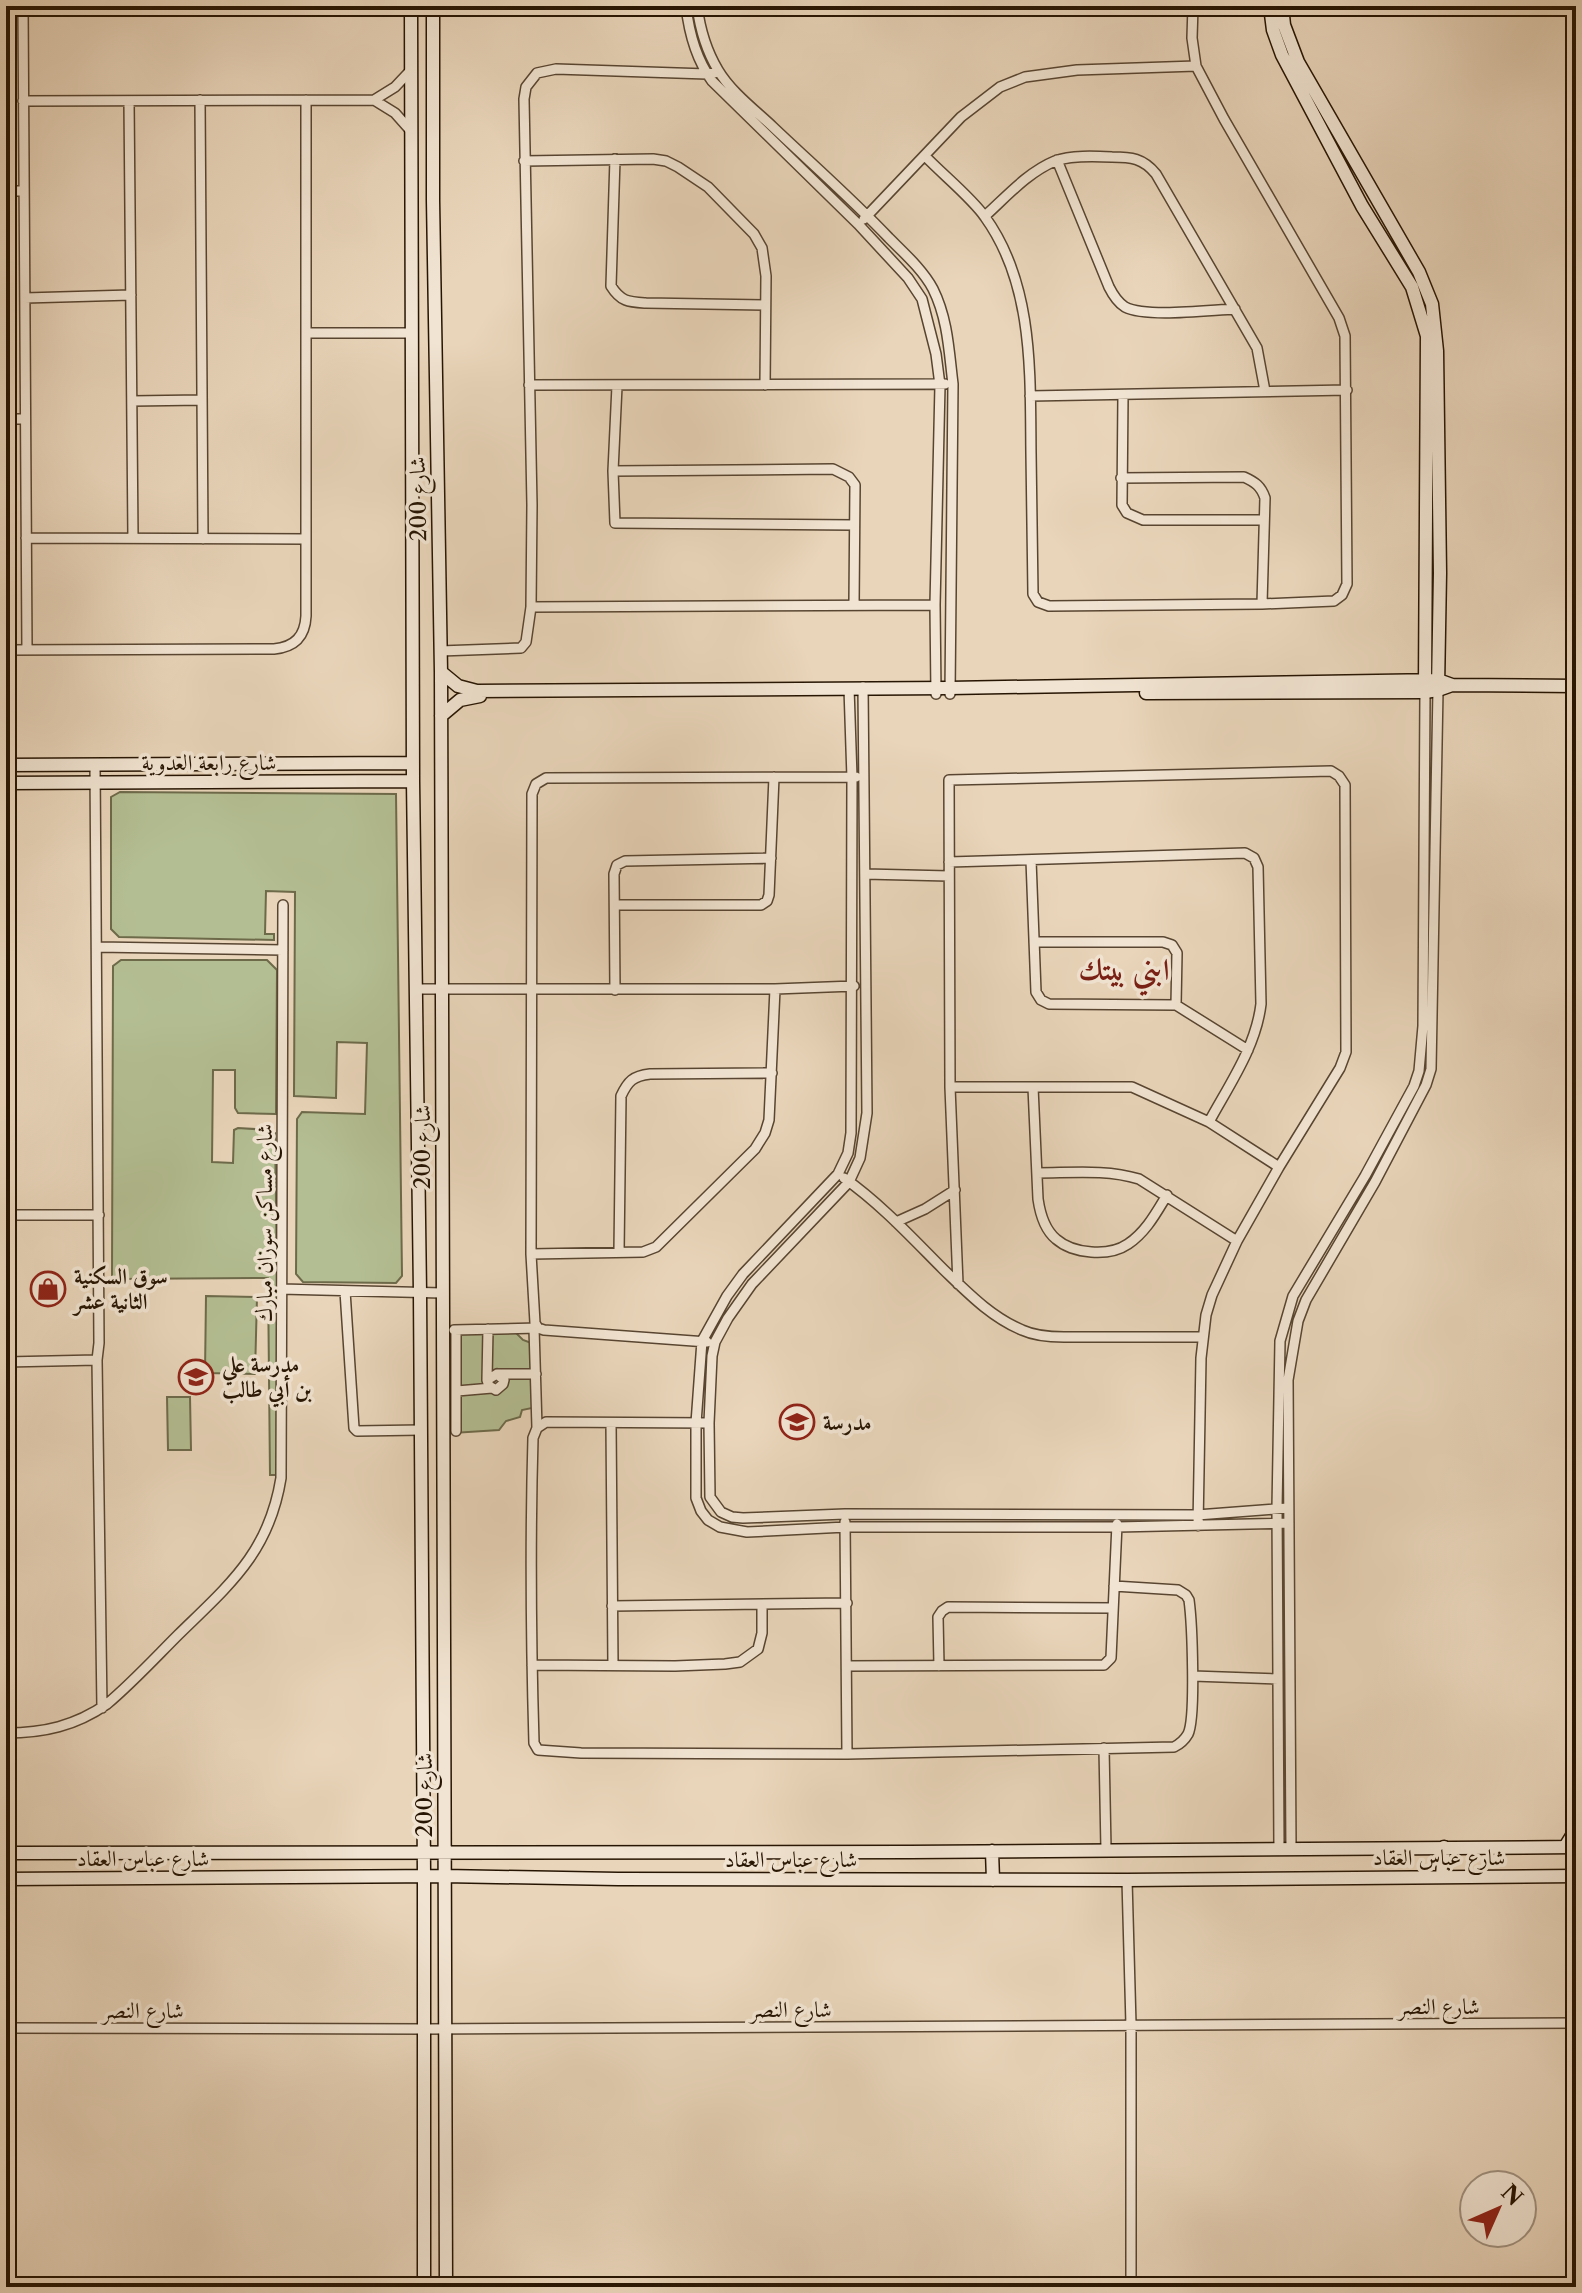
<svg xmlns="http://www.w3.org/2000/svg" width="1582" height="2293" font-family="'Libre Caslon Text',Amiri,serif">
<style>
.green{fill:#b3be92;stroke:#6d6a4a;stroke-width:2}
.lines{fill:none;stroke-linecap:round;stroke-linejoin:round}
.street-casing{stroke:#584531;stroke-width:12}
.secondary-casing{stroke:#271503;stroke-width:15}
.street{stroke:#f1e4d2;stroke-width:9}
.secondary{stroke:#f1e4d2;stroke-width:12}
.labels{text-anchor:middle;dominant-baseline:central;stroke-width:7;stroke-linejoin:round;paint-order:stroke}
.street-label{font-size:22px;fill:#271503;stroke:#f1e4d2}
.poi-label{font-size:22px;font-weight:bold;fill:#271503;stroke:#f1e4d2;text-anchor:start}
.district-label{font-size:30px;font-weight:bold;fill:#7a1f14;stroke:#f1e4d2}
</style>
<rect width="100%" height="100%" fill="#e9d5ba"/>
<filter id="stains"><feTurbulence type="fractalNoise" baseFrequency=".0025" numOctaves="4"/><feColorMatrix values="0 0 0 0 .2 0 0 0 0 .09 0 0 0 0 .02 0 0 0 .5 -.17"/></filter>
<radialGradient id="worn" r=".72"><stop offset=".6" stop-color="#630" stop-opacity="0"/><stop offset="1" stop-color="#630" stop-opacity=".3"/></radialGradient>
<path class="green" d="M 120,792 L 396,794 L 402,1276 L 396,1283 L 303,1282 L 296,1274 L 297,1119 L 302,1112 L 365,1114 L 367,1043 L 337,1042 L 336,1098 L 294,1096 L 295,892 L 266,891 L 265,934 L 274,934 L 274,940 L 119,937 L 111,929 L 111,797 Z
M 121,960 L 267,960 L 277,970 L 276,1114 L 238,1113 L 235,1108 L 235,1070 L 213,1070 L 212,1162 L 233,1163 L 234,1130 L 238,1128 L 270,1130 L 275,1133 L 280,1475 L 270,1475 L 268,1278 L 112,1279 L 113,966 Z
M 206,1296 L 257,1297 L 255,1374 L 205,1373 Z
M 451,1331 L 514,1331 L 523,1340 L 534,1344 L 532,1408 L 522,1410 L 520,1417 L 506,1421 L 499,1430 L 453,1433 Z
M 167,1397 L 190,1397 L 191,1450 L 168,1450 Z"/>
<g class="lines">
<g class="street-casing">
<path id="street" d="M 23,6 L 27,650
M 686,6 C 689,33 696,59 712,81 L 858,224 L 908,278 L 922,299 L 936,354 L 940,385 L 935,605 L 936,694
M 697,6 C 700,29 706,50 718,70 C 731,92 755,110 773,127 C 812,164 852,199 889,238 C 904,253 923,270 933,289 C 948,319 949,352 953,384 L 950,694
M 719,72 L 707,74 L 556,69 L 537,73 L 526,87 L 524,99 L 532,505 L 531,607 L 935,605
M 200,100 L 203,539
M 374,100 L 395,113 L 411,131
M 23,101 L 374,100 L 395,87 L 411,70
M 129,101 L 133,538
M 925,156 C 942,174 972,198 985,217 C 1034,285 1030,373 1031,453 C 1032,500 1032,547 1033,594 L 1038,602 L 1049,606 L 1262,604 L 1334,601 L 1342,595 L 1347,584 L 1345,336 L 1339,318 L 1224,119 L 1196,66 L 1192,38 L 1193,6
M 615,159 L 611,286 C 621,302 629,302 646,303 L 765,305
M 1057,160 L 1109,287 C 1113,295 1117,302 1125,307 C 1146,318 1210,310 1235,309
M 524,161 L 653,159 L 666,161 L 678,167 L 708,187 L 754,234 L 762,248 L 766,276 L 765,385
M 6,191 L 24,191
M 985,216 C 1006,197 1028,172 1055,161 C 1071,155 1094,156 1112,157 C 1131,157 1143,158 1156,174 L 1257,348 L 1265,391
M 864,219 L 961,117 L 1000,87 L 1025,77 L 1077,70 L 1196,66
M 25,298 L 131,295
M 306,333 L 412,333
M 529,385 L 945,384
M 617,386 L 613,471 L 615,523 L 854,525
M 1123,395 L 1122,505 L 1127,513 L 1143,520 L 1263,520
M 1030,396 L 1347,390
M 132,401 L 202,400
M 6,419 L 25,419
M 613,471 L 833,469 L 849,477 L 855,485 L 854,605
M 1121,478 L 1244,477 C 1255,482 1261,486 1265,498 L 1262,604
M 26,538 L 306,539
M 6,650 L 274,649 C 295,647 305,636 306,616 L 306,100
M 440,651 L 521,648 L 526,642 L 531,607
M 863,687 L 867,1113 L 860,1158 L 849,1182 L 752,1284 L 728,1318 L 715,1342 L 712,1356 L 709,1423 L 710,1497 L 721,1512 L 732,1517 L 743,1518 L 845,1514 L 1197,1515 L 1288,1508
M 849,688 L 852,778 L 851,1133 L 848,1153 L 838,1174 L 743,1274 L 727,1296 L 702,1341 L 696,1423 L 696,1498 L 701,1511 L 708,1520 L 720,1527 L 747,1532 L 846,1527 L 1117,1527 L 1289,1523
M 1031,860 L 1036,992 L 1041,1000 L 1049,1004 L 1176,1005 L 1248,1050
M 949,862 L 1245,853 L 1254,858 L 1258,867 L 1261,1004 C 1256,1047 1229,1085 1209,1122
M 865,874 L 949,876
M 615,905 L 761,905 L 767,901 L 769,895 L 774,777
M 1034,942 L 1163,942 L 1172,945 L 1177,953 L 1176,1005
M 97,947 L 283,950
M 416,989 L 775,989 L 854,986
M 615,990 L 614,874 L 617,865 L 625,861 L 771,858
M 950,1087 L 1132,1087 L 1209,1122 L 1279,1167
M 1033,1087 L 1038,1199 C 1040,1213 1044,1229 1056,1239 C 1073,1254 1109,1257 1128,1244 C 1146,1232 1156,1213 1167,1195
M 1037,1173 C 1071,1173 1106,1169 1139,1179 L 1237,1241
M 844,1178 C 881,1204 913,1239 944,1270 C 968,1293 991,1317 1022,1330 C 1035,1336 1050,1337 1064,1337 L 1203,1337
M 6,1215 L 99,1215
M 896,1222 L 925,1209 L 955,1190
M 619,1251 L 621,1096 C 628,1081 633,1076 650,1074 L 772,1073
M 531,1254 L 643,1252 L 656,1247 L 755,1149 L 765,1133 L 769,1120 L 775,989
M 958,1284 L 950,1087 L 949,780 L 1331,771 L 1339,776 L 1345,785 L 1346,1052 L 1340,1068 L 1279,1167 L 1237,1241 L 1212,1295 L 1206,1315 L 1201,1358 L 1198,1526
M 281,1289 L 442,1293
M 345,1291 L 354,1428 L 357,1431 L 421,1430
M 534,1328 L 537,1428 L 533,1438 C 530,1540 531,1642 534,1743 L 538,1750 L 581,1753 L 847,1754 L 1174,1747 C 1180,1744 1184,1741 1188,1734 C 1196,1718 1192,1622 1189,1600 L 1186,1595 L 1178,1590 L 1114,1586
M 454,1330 L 538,1328
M 707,1342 L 544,1330 L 538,1328 L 535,1323 L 531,1254 L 532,794 L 536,784 L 546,778 L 856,777
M 97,1360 L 102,1708
M 6,1362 L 97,1360 L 99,1343 L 95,765
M 497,1374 L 536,1374
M 487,1380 L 497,1374 L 504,1380 L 503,1384 L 496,1390 L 489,1386 L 487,1380 L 488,1329
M 457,1391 L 492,1388
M 611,1423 L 613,1665
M 537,1428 L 546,1422 L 709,1423
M 456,1431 L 456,1330
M 845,1522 L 847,1754
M 612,1606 L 847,1603
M 532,1665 L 675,1666 L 725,1664 L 740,1662 L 758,1649 L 762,1633 L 762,1605
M 847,1666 L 1104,1665 L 1111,1658 L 1117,1524
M 939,1666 L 938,1617 L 942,1611 L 948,1607 L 1113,1608
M 1193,1676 L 1278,1679
M 6,1733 C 44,1733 75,1726 107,1704 C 132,1683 155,1658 178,1635 C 229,1585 269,1553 281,1478 L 283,905
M 1104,1748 L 1106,1849
M 1279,1848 L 1277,1508 L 1280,1341 L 1293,1296 L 1365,1176 L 1414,1086 L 1419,1071 L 1423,1026 L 1425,692
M 1291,1848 L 1288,1380 L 1298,1321 L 1306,1300 L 1375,1182 L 1426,1085 L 1431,1069 L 1438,690
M 1127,1880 L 1131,2025 L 1131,2287
M 6,2028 L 425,2029 L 1576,2023"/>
</g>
<g class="secondary-casing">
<path id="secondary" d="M 411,6 L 413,781 L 420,1293 L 424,1876 L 424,2287
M 433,6 L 433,200 L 441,672 L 446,2287
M 1270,6 L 1273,30 L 1282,55 L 1362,206 L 1412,287 L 1427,336 L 1425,689
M 1282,6 L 1284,25 L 1298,62 L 1419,272 L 1432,304 L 1437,351 L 1440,573 L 1438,687
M 441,672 L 458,686 L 477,691 L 949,688 L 1438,680 L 1452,685 L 1576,686
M 1146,693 L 1425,692 L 1438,690 L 1452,685
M 441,716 L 460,700 L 480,696
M 6,765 L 413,763
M 6,783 L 413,781
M 1576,1470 L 1574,1520 L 1576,1607
M 1565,1847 L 1573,1834 L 1576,1822
M 992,1851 L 993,1880
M 6,1853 L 910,1852 L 1576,1847
M 1442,1877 L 1444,1847
M 6,1879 L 444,1876 L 618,1879 L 1127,1880 L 1576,1876"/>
</g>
<use href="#street" class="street"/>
<use href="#secondary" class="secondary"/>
</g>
<defs>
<g id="shop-ring" transform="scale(1.8)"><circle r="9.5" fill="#f1e4d2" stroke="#8f2418" stroke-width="1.5"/><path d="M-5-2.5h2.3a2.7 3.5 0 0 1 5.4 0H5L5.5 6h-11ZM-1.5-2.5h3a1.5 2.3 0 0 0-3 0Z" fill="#8f2418"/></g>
<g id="school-ring" transform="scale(1.8)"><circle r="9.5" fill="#f1e4d2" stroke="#8f2418" stroke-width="1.5"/><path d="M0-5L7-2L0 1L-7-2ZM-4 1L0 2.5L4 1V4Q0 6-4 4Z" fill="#8f2418"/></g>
</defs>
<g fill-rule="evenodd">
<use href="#shop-ring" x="48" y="1289"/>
<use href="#school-ring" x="196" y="1377"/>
<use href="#school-ring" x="797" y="1422"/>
</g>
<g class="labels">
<g class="street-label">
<text transform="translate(418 499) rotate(-91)">شارع 200</text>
<text x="209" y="762">شارع رابعة العدوية</text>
<text transform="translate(422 1147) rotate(-90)">شارع 200</text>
<text transform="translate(264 1223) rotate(-90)">شارع مساكن سوزان مبارك</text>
<text transform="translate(424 1795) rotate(-90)">شارع 200</text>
<text x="1439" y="1857">شارع عباس العقاد</text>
<text x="143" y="1858">شارع عباس العقاد</text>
<text x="791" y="1859">شارع عباس العقاد</text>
<text x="1439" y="2006">شارع النصر</text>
<text x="791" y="2009">شارع النصر</text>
<text x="143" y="2010">شارع النصر</text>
</g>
<g class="poi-label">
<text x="74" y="1276">سوق السكنية<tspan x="74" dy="25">الثانية عشر</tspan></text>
<text x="222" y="1364">مدرسة علي<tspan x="222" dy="25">بن أبي طالب</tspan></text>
<text x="823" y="1422">مدرسة</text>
</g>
<g class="district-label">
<text x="1124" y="969">ابني بيتك</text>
</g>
</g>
<rect width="1582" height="2293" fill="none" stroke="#e9d5ba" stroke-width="32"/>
<rect x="8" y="8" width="1566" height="2277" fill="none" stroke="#271503" stroke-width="4"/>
<rect x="16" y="16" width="1550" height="2261" fill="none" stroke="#271503" stroke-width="2"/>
<g transform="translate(1498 2209) rotate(45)"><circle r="38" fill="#f1e4d2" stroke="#a0917f" stroke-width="2"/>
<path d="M0-6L14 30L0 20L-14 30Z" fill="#8f2418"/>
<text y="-12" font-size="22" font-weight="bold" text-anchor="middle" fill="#271503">N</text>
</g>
<rect width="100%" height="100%" filter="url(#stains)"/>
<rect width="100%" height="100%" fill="url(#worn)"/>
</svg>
